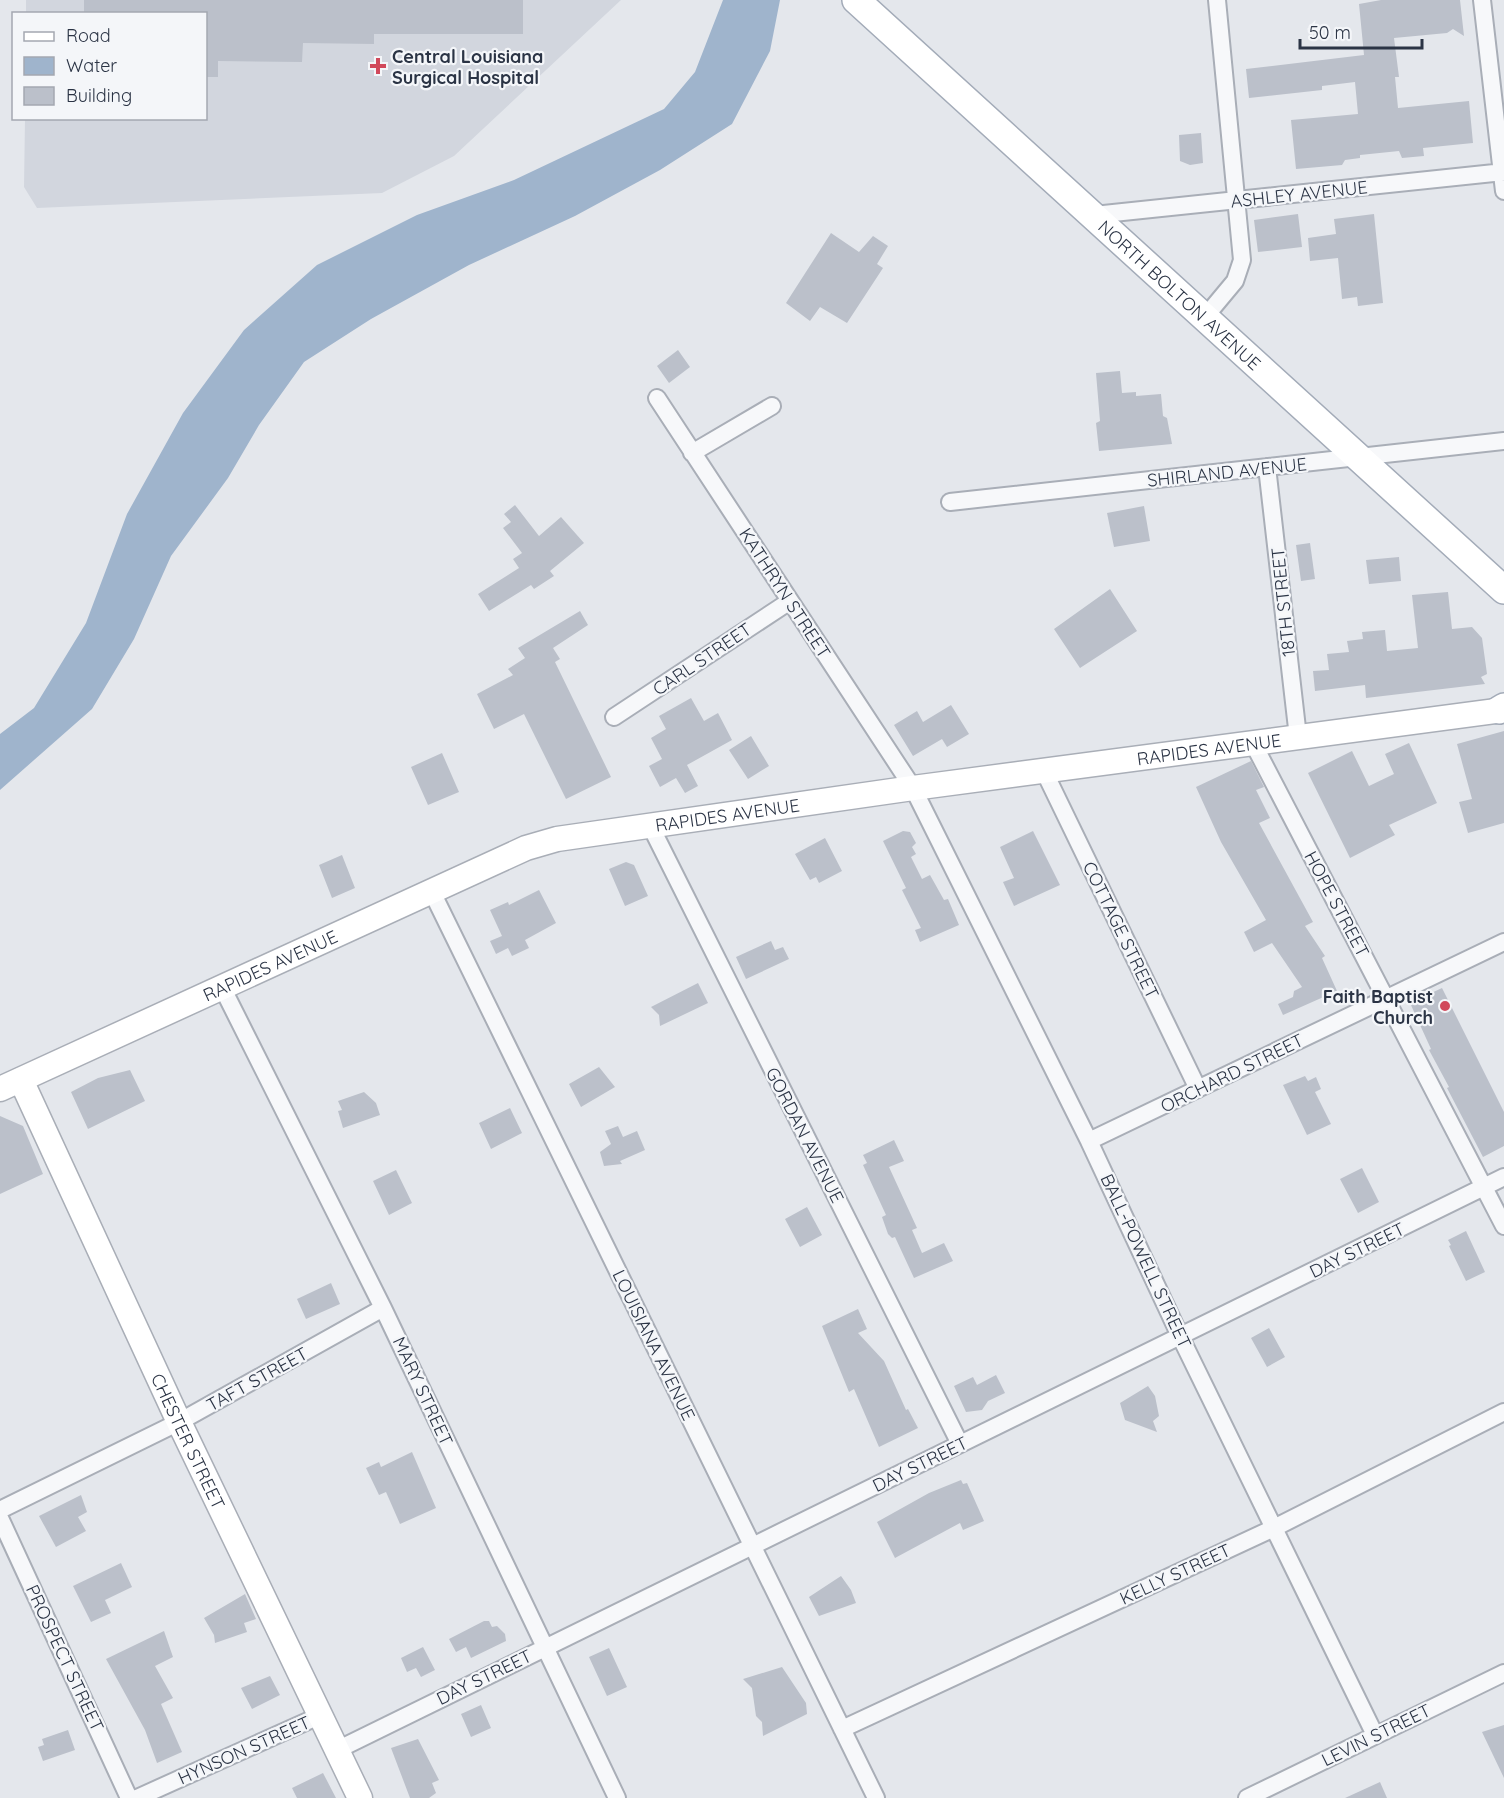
<svg xmlns="http://www.w3.org/2000/svg" width="1504" height="1798" font-family="Quicksand,sans-serif">
<style>
.built{fill:#d2d6de}
.water{fill:#9fb4cc}
.building{fill:#bbc0ca}
.lines{fill:none;stroke-linecap:round;stroke-linejoin:round}
.street-casing{stroke:#a9aeb7;stroke-width:20}
.secondary-casing{stroke:#a9aeb7;stroke-width:27}
.primary-casing{stroke:#a3abb8;stroke-width:30}
.street{stroke:#f7f8fa;stroke-width:16}
.secondary{stroke:#fff;stroke-width:24}
.primary{stroke:#fff;stroke-width:27}
.poi-dot{fill:#d1495b;stroke:#f4f6f9;stroke-width:2}
.labels{text-anchor:middle;dominant-baseline:central;stroke-width:4.5;stroke-linejoin:round;paint-order:stroke}
.poi-label{font-size:18px;font-weight:bold;fill:#2b3445;stroke:#f4f6f9;text-anchor:start}
.street-label{font-size:18px;fill:#2b3445;stroke:#f4f6f9}
</style>
<rect width="100%" height="100%" fill="#e4e7ec"/>
<path class="built" d="M 26,0 L 621,0 L 454,156 L 382,193 L 37,208 L 24,187 L 25,119 L 206,118 L 206,14 L 26,13 Z"/>
<path class="water" d="M 723,0 L 780,0 L 770,51 L 732,124 L 660,170 L 575,216 L 469,265 L 371,319 L 304,362 L 259,425 L 228,478 L 171,556 L 134,639 L 92,709 L 0,790 L 0,734 L 34,708 L 86,623 L 127,514 L 183,413 L 244,330 L 317,265 L 417,215 L 514,180 L 664,109 L 695,72 Z"/>
<path class="building" d="M 84,0 L 523,0 L 523,34 L 374,34 L 374,44 L 303,43 L 302,62 L 218,61 L 218,77 L 206,77 L 206,14 L 84,14 Z
M 1381,0 L 1460,0 L 1464,36 L 1453,29 L 1447,33 L 1394,38 L 1399,77 L 1395,77 L 1398,108 L 1469,101 L 1473,143 L 1423,148 L 1424,156 L 1402,158 L 1399,151 L 1360,155 L 1360,158 L 1345,160 L 1342,165 L 1296,169 L 1291,120 L 1358,114 L 1355,82 L 1322,86 L 1322,90 L 1249,98 L 1246,69 L 1364,55 L 1359,4 Z
M 1201,133 L 1203,163 L 1190,165 L 1180,161 L 1179,135 Z
M 1298,214 L 1302,247 L 1258,252 L 1254,220 Z
M 1374,214 L 1383,303 L 1358,306 L 1357,297 L 1342,299 L 1338,258 L 1310,261 L 1308,238 L 1336,234 L 1334,219 Z
M 831,233 L 859,252 L 873,236 L 888,246 L 877,264 L 883,268 L 847,323 L 820,307 L 810,321 L 786,303 Z
M 678,350 L 690,367 L 669,383 L 657,366 Z
M 1120,371 L 1122,393 L 1136,392 L 1136,396 L 1161,394 L 1163,416 L 1167,418 L 1172,444 L 1099,451 L 1096,423 L 1100,421 L 1096,373 Z
M 515,505 L 539,536 L 561,517 L 584,543 L 550,571 L 554,576 L 534,589 L 531,585 L 489,611 L 478,594 L 519,568 L 513,559 L 522,553 L 503,528 L 511,522 L 504,514 Z
M 1144,506 L 1150,541 L 1114,547 L 1107,513 Z
M 1310,543 L 1315,579 L 1301,581 L 1296,545 Z
M 1399,557 L 1401,581 L 1369,584 L 1366,560 Z
M 1110,589 L 1137,631 L 1080,668 L 1054,629 Z
M 1448,592 L 1452,629 L 1472,627 L 1482,638 L 1487,674 L 1481,677 L 1485,684 L 1366,698 L 1365,685 L 1315,691 L 1313,671 L 1329,670 L 1327,654 L 1349,652 L 1347,641 L 1363,639 L 1362,632 L 1385,630 L 1387,651 L 1418,648 L 1412,595 Z
M 580,611 L 588,625 L 553,648 L 560,659 L 555,662 L 611,777 L 566,799 L 524,714 L 494,729 L 477,694 L 513,675 L 508,669 L 525,658 L 518,648 Z
M 691,698 L 704,721 L 718,713 L 732,740 L 687,765 L 698,786 L 685,793 L 676,778 L 660,787 L 649,766 L 662,759 L 651,738 L 666,729 L 659,716 Z
M 951,705 L 969,734 L 947,747 L 942,739 L 913,756 L 894,725 L 917,711 L 923,722 Z
M 1504,731 L 1504,823 L 1468,833 L 1459,802 L 1472,799 L 1457,744 Z
M 751,736 L 769,766 L 748,779 L 729,750 Z
M 1409,743 L 1437,803 L 1389,825 L 1395,835 L 1350,858 L 1308,773 L 1352,751 L 1369,786 L 1394,774 L 1385,754 Z
M 442,753 L 459,792 L 428,805 L 411,767 Z
M 1251,761 L 1264,787 L 1256,790 L 1270,818 L 1259,823 L 1313,922 L 1305,926 L 1325,956 L 1322,958 L 1337,991 L 1283,1015 L 1278,1004 L 1293,997 L 1294,991 L 1302,987 L 1272,943 L 1254,952 L 1244,932 L 1266,920 L 1221,842 L 1196,787 Z
M 903,831 L 910,832 L 916,843 L 912,847 L 916,854 L 911,857 L 922,879 L 930,875 L 944,900 L 948,899 L 959,925 L 920,942 L 915,930 L 921,928 L 902,890 L 906,888 L 883,841 Z
M 1033,831 L 1060,885 L 1014,906 L 1003,882 L 1014,878 L 1000,847 Z
M 825,838 L 842,871 L 819,883 L 816,877 L 810,880 L 795,854 Z
M 342,855 L 355,888 L 332,898 L 319,865 Z
M 626,862 L 634,865 L 648,896 L 625,906 L 609,869 Z
M 539,890 L 556,923 L 525,940 L 529,948 L 512,956 L 508,948 L 496,954 L 490,941 L 502,936 L 490,910 L 508,902 L 509,905 Z
M 771,941 L 775,950 L 783,947 L 789,959 L 746,979 L 736,957 Z
M 698,983 L 708,1003 L 660,1026 L 659,1015 L 651,1007 Z
M 1442,988 L 1504,1112 L 1504,1146 L 1483,1157 L 1447,1088 L 1449,1087 L 1429,1050 L 1431,1049 L 1410,1003 Z
M 599,1067 L 615,1087 L 581,1107 L 569,1084 Z
M 130,1070 L 145,1101 L 88,1129 L 71,1092 L 98,1078 Z
M 1305,1076 L 1308,1081 L 1316,1077 L 1321,1089 L 1315,1092 L 1331,1124 L 1307,1135 L 1283,1085 Z
M 364,1092 L 376,1103 L 380,1115 L 343,1128 L 338,1111 L 342,1110 L 338,1101 Z
M 510,1108 L 522,1133 L 491,1149 L 479,1123 Z
M 0,1116 L 23,1126 L 43,1174 L 0,1194 Z
M 618,1126 L 623,1137 L 637,1131 L 645,1150 L 620,1161 L 622,1164 L 604,1166 L 600,1152 L 611,1144 L 605,1131 Z
M 894,1140 L 904,1161 L 889,1167 L 917,1228 L 912,1230 L 922,1253 L 944,1243 L 953,1261 L 914,1278 L 895,1237 L 892,1238 L 888,1234 L 882,1217 L 886,1215 L 863,1165 L 867,1163 L 863,1155 Z
M 1362,1168 L 1379,1202 L 1358,1213 L 1340,1179 Z
M 396,1170 L 412,1203 L 389,1215 L 373,1181 Z
M 807,1207 L 822,1235 L 800,1247 L 785,1219 Z
M 1466,1231 L 1485,1272 L 1466,1281 L 1449,1246 L 1451,1245 L 1448,1240 Z
M 331,1283 L 340,1304 L 306,1319 L 297,1299 Z
M 858,1309 L 867,1329 L 858,1333 L 884,1361 L 906,1410 L 908,1409 L 918,1428 L 879,1447 L 854,1389 L 849,1392 L 822,1326 Z
M 1269,1328 L 1285,1357 L 1267,1367 L 1251,1338 Z
M 996,1375 L 1005,1393 L 988,1401 L 982,1410 L 966,1412 L 954,1386 L 973,1377 L 977,1385 Z
M 1148,1386 L 1155,1396 L 1159,1416 L 1153,1421 L 1157,1432 L 1125,1420 L 1120,1403 Z
M 412,1452 L 436,1508 L 400,1524 L 386,1492 L 379,1495 L 366,1468 L 379,1462 L 381,1467 Z
M 961,1480 L 963,1484 L 967,1483 L 984,1521 L 963,1530 L 960,1523 L 895,1558 L 877,1522 L 929,1493 Z
M 81,1495 L 87,1512 L 78,1517 L 86,1531 L 56,1547 L 39,1516 Z
M 121,1563 L 132,1587 L 105,1600 L 111,1613 L 91,1622 L 73,1586 Z
M 841,1576 L 851,1590 L 856,1603 L 819,1616 L 809,1597 Z
M 245,1594 L 256,1619 L 244,1623 L 247,1632 L 215,1643 L 214,1635 L 204,1618 Z
M 484,1621 L 489,1621 L 492,1627 L 497,1626 L 505,1634 L 506,1641 L 471,1658 L 466,1647 L 456,1652 L 449,1639 Z
M 164,1631 L 173,1657 L 155,1666 L 173,1698 L 161,1704 L 182,1752 L 157,1763 L 145,1730 L 106,1659 Z
M 423,1647 L 435,1670 L 421,1677 L 416,1668 L 407,1672 L 401,1658 Z
M 609,1648 L 627,1687 L 607,1696 L 589,1657 Z
M 782,1667 L 806,1703 L 807,1714 L 763,1736 L 762,1722 L 756,1716 L 752,1688 L 743,1679 Z
M 270,1676 L 280,1695 L 252,1709 L 241,1688 Z
M 481,1705 L 491,1728 L 471,1737 L 461,1714 Z
M 1504,1725 L 1504,1778 L 1482,1732 Z
M 68,1730 L 75,1750 L 43,1761 L 38,1747 L 44,1745 L 42,1739 Z
M 418,1739 L 439,1780 L 432,1783 L 436,1793 L 429,1798 L 410,1798 L 391,1748 Z
M 323,1773 L 336,1798 L 297,1798 L 292,1788 Z
M 1380,1782 L 1387,1798 L 1345,1798 Z"/>
<g class="lines">
<g class="street-casing">
<path id="street" d="M 1482,0 L 1504,191
M 1094,215 L 1504,172
M 1205,317 L 1235,281 L 1242,260 L 1217,0
M 657,398 L 913,788 L 1089,1141 L 1180,1336 L 1375,1735
M 692,453 L 772,406
M 1267,467 L 1298,737
M 950,502 L 1504,441
M 614,717 L 790,601
M 1253,743 L 1504,1226
M 1044,771 L 1198,1089
M 650,825 L 960,1444
M 432,892 L 876,1798
M 222,987 L 383,1308 L 617,1798
M 1089,1141 L 1504,942
M 0,1510 L 179,1422 L 383,1308
M 0,1518 L 129,1798
M 842,1729 L 1274,1528 L 1504,1412
M 337,1750 L 1504,1177
M 137,1798 L 319,1716
M 1247,1798 L 1504,1673"/>
</g>
<g class="secondary-casing">
<g id="secondary">
<path id="s1" d="M 21,1080 L 179,1422 L 360,1798"/>
<path id="s2" d="M 0,1089 L 526,848 L 557,839 L 913,788 L 1504,710"/>
</g>
</g>
<g class="primary-casing">
<g id="primary">
<path id="s3" d="M 856,0 L 1504,590"/>
<path d="M 1499,710 L 1504,707"/>
</g>
</g>
<use href="#street" class="street"/>
<use href="#secondary" class="secondary"/>
<use href="#primary" class="primary"/>
</g>
<g class="poi-dot">
<path d="M375 57h6v6h6v6h-6v6h-6v-6h-6v-6h6z"/>
<circle cx="1445" cy="1006" r="6"/>
</g>
<g class="labels">
<g class="poi-label">
<text x="392" y="56">Central Louisiana<tspan x="392" dy="21">Surgical Hospital</tspan></text>
<text x="1433" y="996" text-anchor="end">Faith Baptist<tspan x="1433" dy="21">Church</tspan></text>
</g>
<g class="street-label">
<text transform="translate(1299 194) rotate(-6)">ASHLEY AVENUE</text>
<text stroke="none"><textPath href="#s3" startOffset="438">NORTH BOLTON AVENUE</textPath></text>
<text transform="translate(1227 472) rotate(-6)">SHIRLAND AVENUE</text>
<text transform="translate(785 593) rotate(57)">KATHRYN STREET</text>
<text transform="translate(1283 602) rotate(-96)">18TH STREET</text>
<text transform="translate(702 659) rotate(-34)">CARL STREET</text>
<text stroke="none"><textPath href="#s2" startOffset="1269">RAPIDES AVENUE</textPath></text>
<text stroke="none"><textPath href="#s2" startOffset="783">RAPIDES AVENUE</textPath></text>
<text transform="translate(1337 904) rotate(62)">HOPE STREET</text>
<text transform="translate(1121 930) rotate(64)">COTTAGE STREET</text>
<text stroke="none"><textPath href="#s2" startOffset="297">RAPIDES AVENUE</textPath></text>
<text transform="translate(1232 1073) rotate(-26)">ORCHARD STREET</text>
<text transform="translate(805 1135) rotate(63)">GORDAN AVENUE</text>
<text transform="translate(1357 1250) rotate(-26)">DAY STREET</text>
<text transform="translate(1146 1261) rotate(65)">BALL-POWELL STREET</text>
<text transform="translate(654 1345) rotate(64)">LOUISIANA AVENUE</text>
<text transform="translate(257 1379) rotate(-29)">TAFT STREET</text>
<text transform="translate(423 1391) rotate(65)">MARY STREET</text>
<text stroke="none"><textPath href="#s1" startOffset="398">CHESTER STREET</textPath></text>
<text transform="translate(920 1464) rotate(-26)">DAY STREET</text>
<text transform="translate(1175 1574) rotate(-25)">KELLY STREET</text>
<text transform="translate(65 1658) rotate(65)">PROSPECT STREET</text>
<text transform="translate(484 1677) rotate(-26)">DAY STREET</text>
<text transform="translate(1376 1735) rotate(-26)">LEVIN STREET</text>
<text transform="translate(244 1750) rotate(-24)">HYNSON STREET</text>
</g>
</g>
<rect x="12" y="12" width="195" height="108" fill="#f4f6f9" stroke="#a4a8b1" stroke-width="1.5"/>
<rect x="24" y="32" width="30" height="9" fill="#ffffff" stroke="#a4a8b1" stroke-width="1.5"/>
<text x="66" y="42" font-size="18" fill="#2b3445">Road</text>
<rect x="24" y="57" width="30" height="18" fill="#9fb4cc" stroke="#a4a8b1" stroke-width="1.5"/>
<text x="66" y="72" font-size="18" fill="#2b3445">Water</text>
<rect x="24" y="87" width="30" height="18" fill="#bbc0ca" stroke="#a4a8b1" stroke-width="1.5"/>
<text x="66" y="102" font-size="18" fill="#2b3445">Building</text>
<path d="M1300 39v9h122v-9" fill="none" stroke="#2b3445" stroke-width="3"/>
<text x="1309" y="39" font-size="18" fill="#2b3445" stroke="#f4f6f9" stroke-width="4.5" paint-order="stroke">50 m</text>
</svg>
